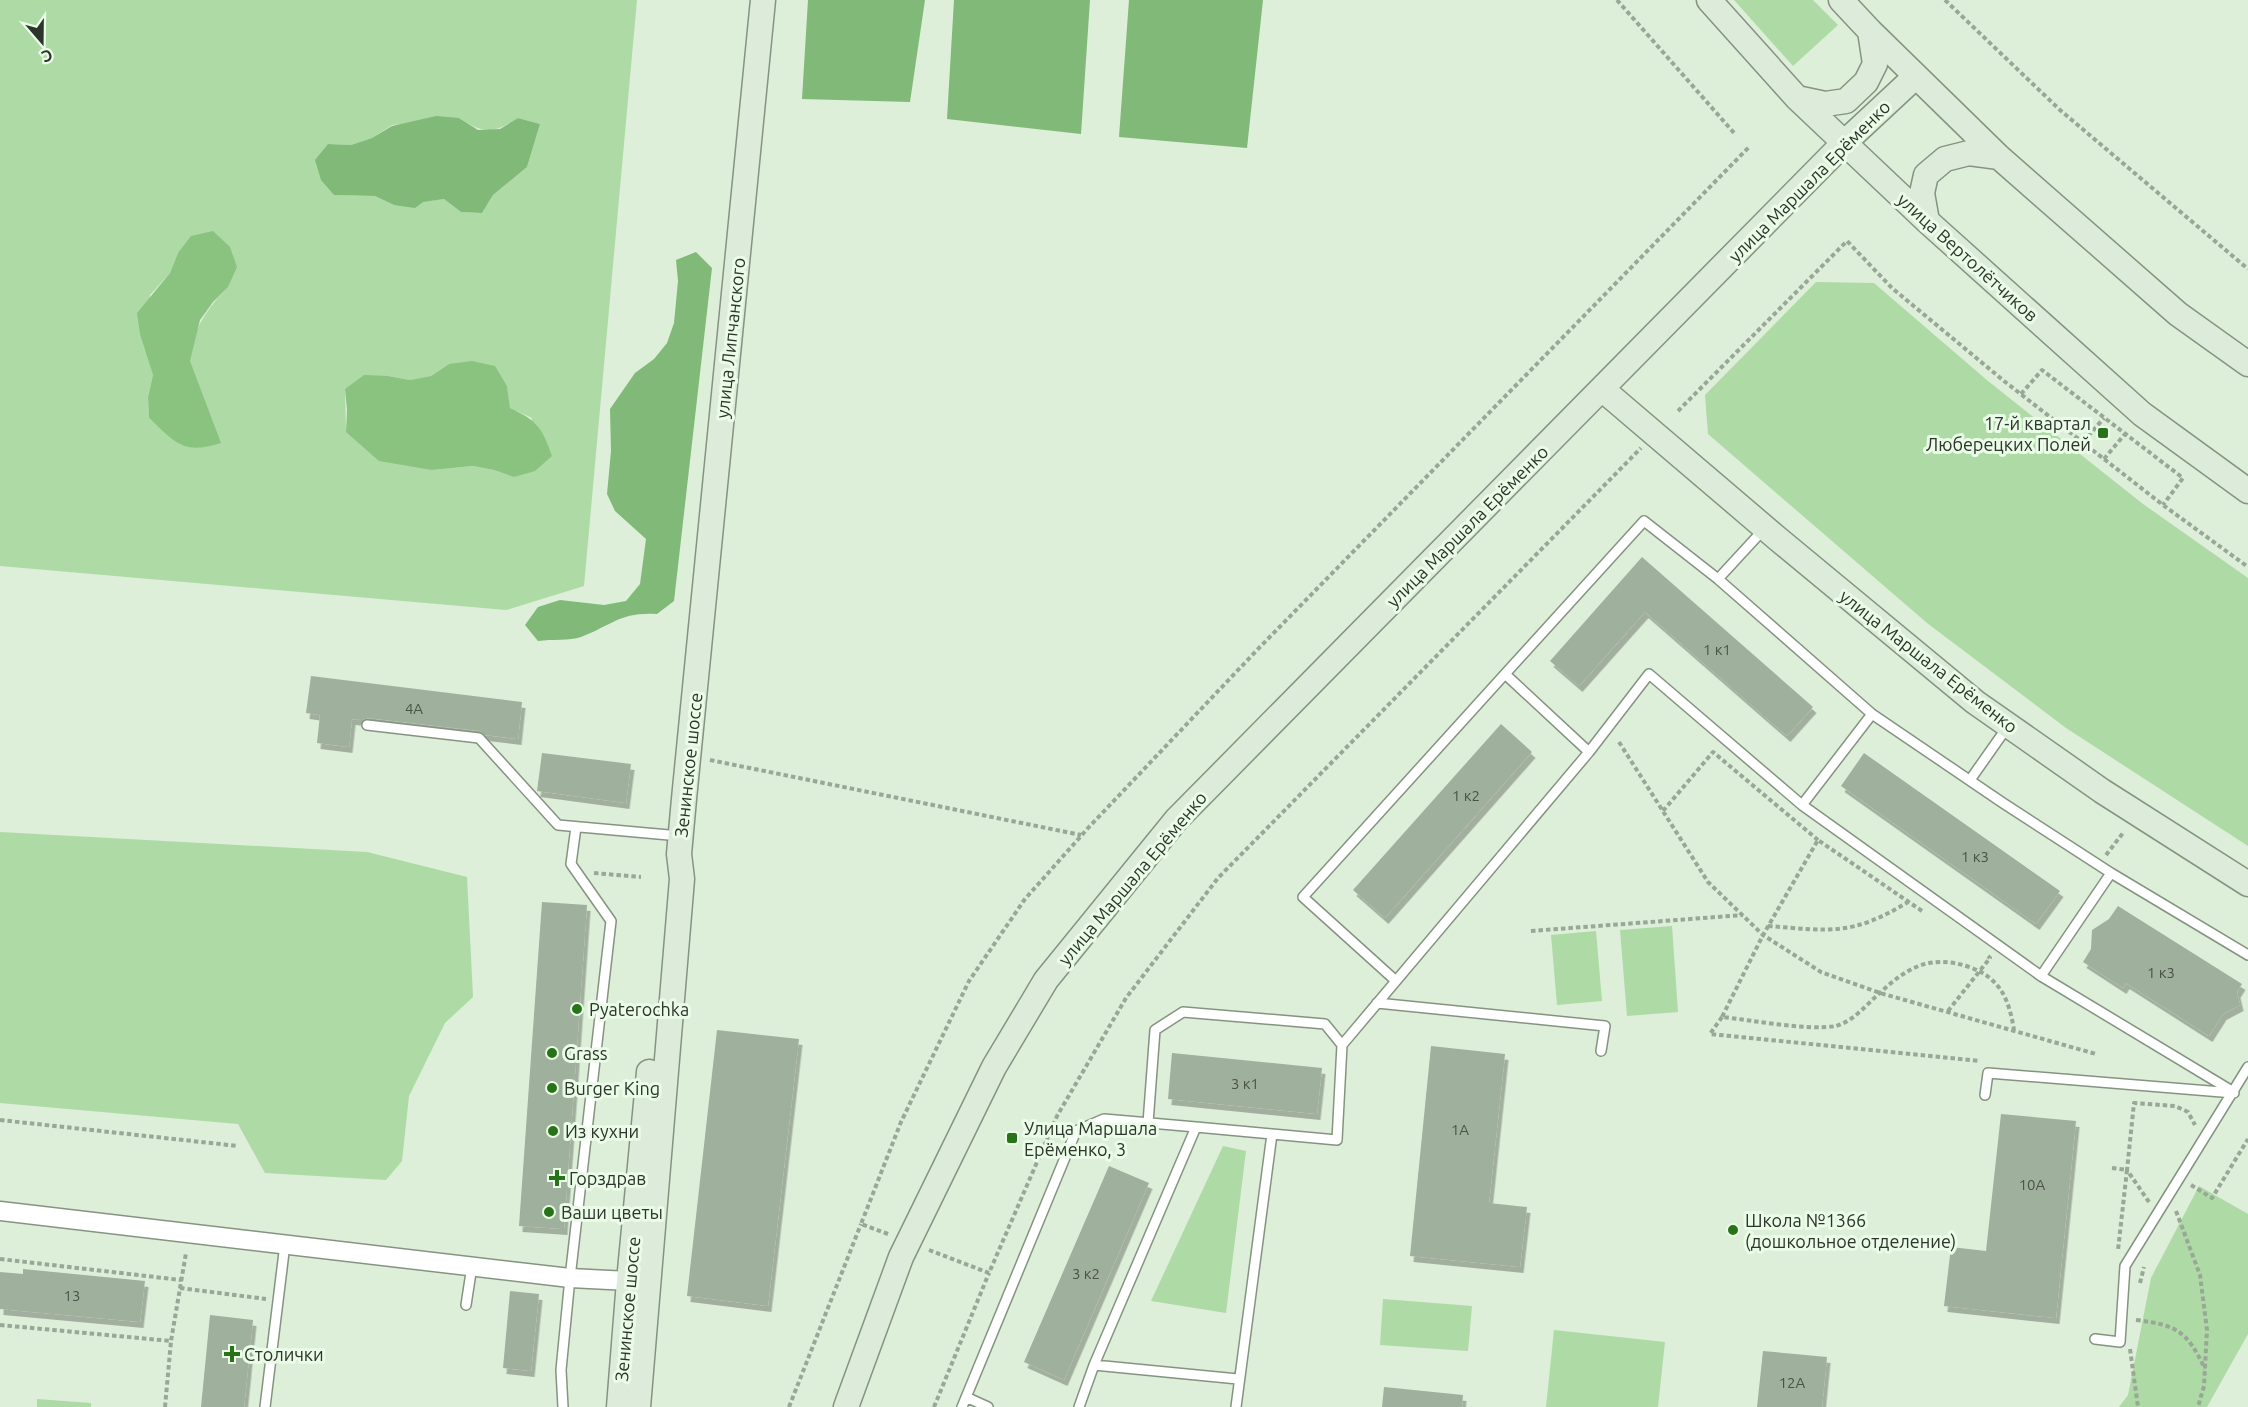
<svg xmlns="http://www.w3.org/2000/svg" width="2248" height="1407" font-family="Ubuntu,sans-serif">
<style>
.green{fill:#aedaa6;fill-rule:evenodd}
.forest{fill:#8ac280}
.water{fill:#81b978}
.building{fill:#9fb09c;filter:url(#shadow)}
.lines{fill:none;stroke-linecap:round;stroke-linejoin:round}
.lane-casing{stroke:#849481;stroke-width:12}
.street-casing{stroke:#849481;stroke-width:21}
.secondary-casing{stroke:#849481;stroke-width:27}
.path{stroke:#99a797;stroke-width:4;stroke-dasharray:4.5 3;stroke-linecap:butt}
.lane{stroke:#fff;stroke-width:9}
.street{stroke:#fff;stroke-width:18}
.secondary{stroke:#ddebda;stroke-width:24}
.poi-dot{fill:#287319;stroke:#eafce7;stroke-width:2}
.labels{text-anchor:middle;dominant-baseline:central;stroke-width:6;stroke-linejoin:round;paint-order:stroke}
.number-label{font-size:15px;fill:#4a5348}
.street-label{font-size:18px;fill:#2d342c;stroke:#eafce7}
.poi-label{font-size:18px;fill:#2d342c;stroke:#eafce7;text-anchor:start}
</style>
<defs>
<filter id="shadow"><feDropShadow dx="3.5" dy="6" stdDeviation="0" flood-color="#0004"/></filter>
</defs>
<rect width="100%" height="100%" fill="#ddeed9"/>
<path class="green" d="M 0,0 L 637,0 L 584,586 L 506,610 L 0,566 ZM 459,118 C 484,134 492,134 518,118 L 540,124 L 527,167 L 493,195 L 482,213 L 461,212 L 444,199 L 394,205 L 375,196 L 334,195 L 328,144 L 351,145 L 372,138 L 392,125 ZM 178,253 L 228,287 C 208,307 192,330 190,360 C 190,370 215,429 220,443 L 181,445 L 149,418 L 148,397 L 153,375 L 148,356 L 150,295 L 170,273 ZM 449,364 L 507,386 L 510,408 L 532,418 L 515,477 L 494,470 L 473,466 L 432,470 L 346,432 L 345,389 L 388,376 L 410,380 L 431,376 Z
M 1734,0 L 1813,0 L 1838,25 L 1793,66 Z
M 1816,282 L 1874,283 L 1988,381 L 2143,504 L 2248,578 L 2248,846 L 2066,728 L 1927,623 L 1708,434 L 1705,395 Z
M 0,832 L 367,852 L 467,877 L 473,997 L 445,1023 L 409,1096 L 402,1161 L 386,1180 L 265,1173 L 238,1124 L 0,1103 Z
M 1672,926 L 1678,1012 L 1627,1016 L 1620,930 Z
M 1596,931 L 1602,1001 L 1557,1005 L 1551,935 Z
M 1223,1146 L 1246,1151 L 1226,1313 L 1151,1301 Z
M 2199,1186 L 2248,1214 L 2248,1334 L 2207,1407 L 2119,1407 L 2128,1395 L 2151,1278 Z
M 1383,1299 L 1472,1306 L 1468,1351 L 1380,1345 Z
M 1554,1330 L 1665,1342 L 1658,1407 L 1546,1407 Z
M 37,1399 L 91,1403 L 91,1407 L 37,1407 Z"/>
<path class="forest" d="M 213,231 L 230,247 L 237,267 L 228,287 L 213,302 L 200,320 L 190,361 L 221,443 C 183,455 176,443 149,418 L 148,397 L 153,375 L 140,334 L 137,313 L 170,273 L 178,253 L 191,236 Z
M 472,361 L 495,366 L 507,386 L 510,408 C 538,421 542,428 552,456 L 535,471 L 514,477 L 494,470 L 473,466 L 432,470 L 379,461 L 346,432 L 347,410 L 345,389 L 364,375 L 388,376 L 410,380 L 431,376 L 449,364 Z"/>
<path class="water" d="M 808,0 L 925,0 L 910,102 L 802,99 Z
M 954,0 L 1090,0 L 1081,134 L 947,119 Z
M 1129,0 L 1263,0 L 1247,148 L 1119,137 Z
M 436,116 L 459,118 L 478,130 L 500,129 L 518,118 L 540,124 L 527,167 L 493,195 L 482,213 L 461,212 L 444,199 L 423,202 L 415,208 L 394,205 L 375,196 L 334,195 L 321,180 L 315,160 L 328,144 L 351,145 L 372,138 L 392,126 Z
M 696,252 L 712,268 L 674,601 L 657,614 C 619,612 613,625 581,637 C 569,641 552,639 538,641 L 525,625 L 538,607 L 560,600 L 604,605 L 626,601 L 640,584 L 646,539 L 615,511 L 607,494 L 611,451 L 610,409 L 635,373 L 654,359 L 667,343 L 674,323 L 678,281 L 676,260 Z"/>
<path class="building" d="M 1642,557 L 1813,707 L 1787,736 L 1645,612 L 1579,686 L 1550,661 Z
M 311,676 L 522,702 L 518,739 L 485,735 L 480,731 L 368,718 L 362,720 L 352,719 L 349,747 L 317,743 L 320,715 L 306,713 Z
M 1501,724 L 1532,752 L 1385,918 L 1353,890 Z
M 542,753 L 631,764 L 626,803 L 537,791 Z
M 1864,753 L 2060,891 L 2036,924 L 1841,786 Z
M 542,902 L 587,905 L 564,1229 L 519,1226 Z
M 2118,906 L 2242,984 L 2237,992 L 2240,1005 L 2223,1014 L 2209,1036 L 2126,983 L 2123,988 L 2083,962 L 2091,949 L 2092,930 L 2109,919 Z
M 717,1030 L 799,1039 L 768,1306 L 687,1296 Z
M 1431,1046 L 1505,1054 L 1489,1203 L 1527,1207 L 1520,1267 L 1410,1256 Z
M 1172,1053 L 1322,1068 L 1317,1114 L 1168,1099 Z
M 2001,1114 L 2076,1121 L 2056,1318 L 1944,1306 L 1951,1247 L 1986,1251 Z
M 1109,1166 L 1149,1183 L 1064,1380 L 1024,1362 Z
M 23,1269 L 145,1281 L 140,1322 L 0,1309 L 0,1272 L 23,1274 Z
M 510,1291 L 539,1294 L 531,1371 L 503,1368 Z
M 210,1315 L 253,1320 L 244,1407 L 201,1407 Z
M 1763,1351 L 1827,1357 L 1822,1407 L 1757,1407 Z
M 1384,1387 L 1463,1395 L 1462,1407 L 1382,1407 Z"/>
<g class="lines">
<g class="lane-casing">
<path id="lane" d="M 1718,579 L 1765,528
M 367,725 L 479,738 L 558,825 L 680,836
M 1589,752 L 1505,674 L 1644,521 L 1718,579 L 1872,714 L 2003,803 L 2111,873
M 1970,780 L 2008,726
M 1802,805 L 1872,714
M 2041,976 L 2232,1091
M 1396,981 L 1303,897 L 1505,674
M 1377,1003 L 1605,1026 L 1601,1051
M 1342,1045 L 1589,752 L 1649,674 L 1802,805 L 2041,976 L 2111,873 L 2248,955
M 1985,1095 L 1988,1073 L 2234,1093
M 1148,1123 L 1155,1030 L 1183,1012 L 1325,1024 L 1342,1045 L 1337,1140 L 1272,1134
M 466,1305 L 472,1266
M 2095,1339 L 2120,1342 L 2125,1266 L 2248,1067
M 1094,1365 L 1238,1379
M 966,1397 L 988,1407
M 265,1407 L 285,1244
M 563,1407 L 561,1370 L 570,1278 L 611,921 L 571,864 L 576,827
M 962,1407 L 1076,1131 L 1104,1119 L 1196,1127
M 1079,1407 L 1094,1365 L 1196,1127 L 1272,1134 L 1236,1407"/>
</g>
<g class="street-casing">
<path id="street" d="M 0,1211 L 570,1278 L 629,1281"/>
</g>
<g class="secondary-casing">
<path id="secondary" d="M 1709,0 L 1797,98 L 1927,221 L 2142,414 L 2248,491
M 1841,0 L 1870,31 L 1999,157 L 2178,314 L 2248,364
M 1797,98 L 1825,104 L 1846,101 L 1866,82 L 1875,64 L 1870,31
M 1927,221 L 1922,193 L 1926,175 L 1945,159 L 1969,153 L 1999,157
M 1602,389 L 1778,539 L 1975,702 L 2102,791 L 2248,884
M 619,1407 L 629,1281 L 649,1072
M 638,1407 L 682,879 L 679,854 L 684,799 L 763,0
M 846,1407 L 901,1257 L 994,1067 L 1046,980 L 1176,820 L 1843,144 L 1916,76"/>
</g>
<path class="path" d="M 1617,0 L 1735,134
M 1945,0 L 2060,110 L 2248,269
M 2021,394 L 2042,370 L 2183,478 L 2163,505
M 1678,411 L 1847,241 L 1892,288 L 2004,381 L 2163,505 L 2248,567
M 2083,442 L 2104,418
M 2104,459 L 2125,434
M 1619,742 L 1708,882 L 1763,935 L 1821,972 L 1880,993 L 2096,1054
M 710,760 L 1081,835
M 1663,811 L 1713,752 L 1818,840
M 2106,855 L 2123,833
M 594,873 L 641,877
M 1922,911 L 1818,840 L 1763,935 L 1722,1017 C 1752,1020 1807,1031 1836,1026 C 1847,1023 1858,1014 1866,1006 C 1898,975 1923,951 1969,967 C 2001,978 2009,1000 2014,1030
M 1768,926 C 1831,931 1852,936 1908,902
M 1531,931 L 1743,915
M 1948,1011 L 1990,958 L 1988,956
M 1722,1017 L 1710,1034 L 1980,1061
M 0,1120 L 238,1146
M 2112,1168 L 2127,1170 L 2118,1250
M 2191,1185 L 2212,1198 L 2248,1139
M 2149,1202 L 2127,1170 L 2134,1103 L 2175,1106 L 2188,1112 L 2195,1125
M 2176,1211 L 2200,1275 L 2207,1330 L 2204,1386 L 2198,1407
M 888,1234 L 861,1224 L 901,1122 L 969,981 L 1025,899 L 1089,827 L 1259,648 L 1750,146
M 929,1250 L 989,1273 L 1057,1116 L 1126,998 L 1218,878 L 1641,448
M 0,1259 L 181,1280
M 2140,1283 L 2144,1267
M 180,1288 L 266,1299
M 2136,1320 C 2177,1325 2187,1331 2205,1369
M 0,1325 L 171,1341 L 186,1253
M 2130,1349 L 2138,1407
M 165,1407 L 171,1341
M 789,1407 L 861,1224
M 934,1407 L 989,1273"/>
<use href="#lane" class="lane"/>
<use href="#street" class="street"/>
<use href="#secondary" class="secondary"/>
</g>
<g class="poi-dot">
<rect x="2097" y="427" width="12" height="12" rx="3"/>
<circle cx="577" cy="1009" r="6"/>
<circle cx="552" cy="1053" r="6"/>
<circle cx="552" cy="1088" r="6"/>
<circle cx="553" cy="1131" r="6"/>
<rect x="1006" y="1132" width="12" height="12" rx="3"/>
<path d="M554 1169h6v6h6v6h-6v6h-6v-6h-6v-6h6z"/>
<circle cx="549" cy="1212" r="6"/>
<circle cx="1733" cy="1230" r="6"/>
<path d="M229 1345h6v6h6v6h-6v6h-6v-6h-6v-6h6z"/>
</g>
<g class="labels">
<g class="number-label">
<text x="1717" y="649">1 к1</text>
<text x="414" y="708">4А</text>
<text x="1466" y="795">1 к2</text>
<text x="1975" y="856">1 к3</text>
<text x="2161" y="972">1 к3</text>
<text x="1245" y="1083">3 к1</text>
<text x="1460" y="1129">1А</text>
<text x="2032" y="1184">10А</text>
<text x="1086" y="1273">3 к2</text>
<text x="72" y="1295">13</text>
<text x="1792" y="1382">12А</text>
</g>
<g class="street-label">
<text transform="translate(1809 181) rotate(-45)">улица Маршала Ерёменко</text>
<text transform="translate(1968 257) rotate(42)">улица Вертолётчиков</text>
<text transform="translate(730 338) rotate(-84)">улица Липчанского</text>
<text transform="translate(1467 526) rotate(-45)">улица Маршала Ерёменко</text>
<text transform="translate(1929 661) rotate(38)">улица Маршала Ерёменко</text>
<text transform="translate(688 765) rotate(-84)">Зенинское шоссе</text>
<text transform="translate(1132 878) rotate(-50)">улица Маршала Ерёменко</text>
<text transform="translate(627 1309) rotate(-85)">Зенинское шоссе</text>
</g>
<g class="poi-label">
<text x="2091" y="423" text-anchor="end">17-й квартал<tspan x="2091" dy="21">Люберецких Полей</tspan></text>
<text x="589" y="1009">Pyaterochka</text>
<text x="564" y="1053">Grass</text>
<text x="564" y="1088">Burger King</text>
<text x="1024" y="1128">Улица Маршала<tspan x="1024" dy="21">Ерёменко, 3</tspan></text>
<text x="565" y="1131">Из кухни</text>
<text x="569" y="1178">Горздрав</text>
<text x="561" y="1212">Ваши цветы</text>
<text x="1745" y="1220">Школа №1366<tspan x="1745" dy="21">(дошкольное отделение)</tspan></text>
<text x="244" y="1354">Столички</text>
</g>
</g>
<g transform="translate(42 42) rotate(160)" stroke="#eafce7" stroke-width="4.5" paint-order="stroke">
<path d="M0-4.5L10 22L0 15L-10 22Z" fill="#2d342c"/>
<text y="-9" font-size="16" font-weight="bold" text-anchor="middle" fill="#2d342c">С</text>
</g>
</svg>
